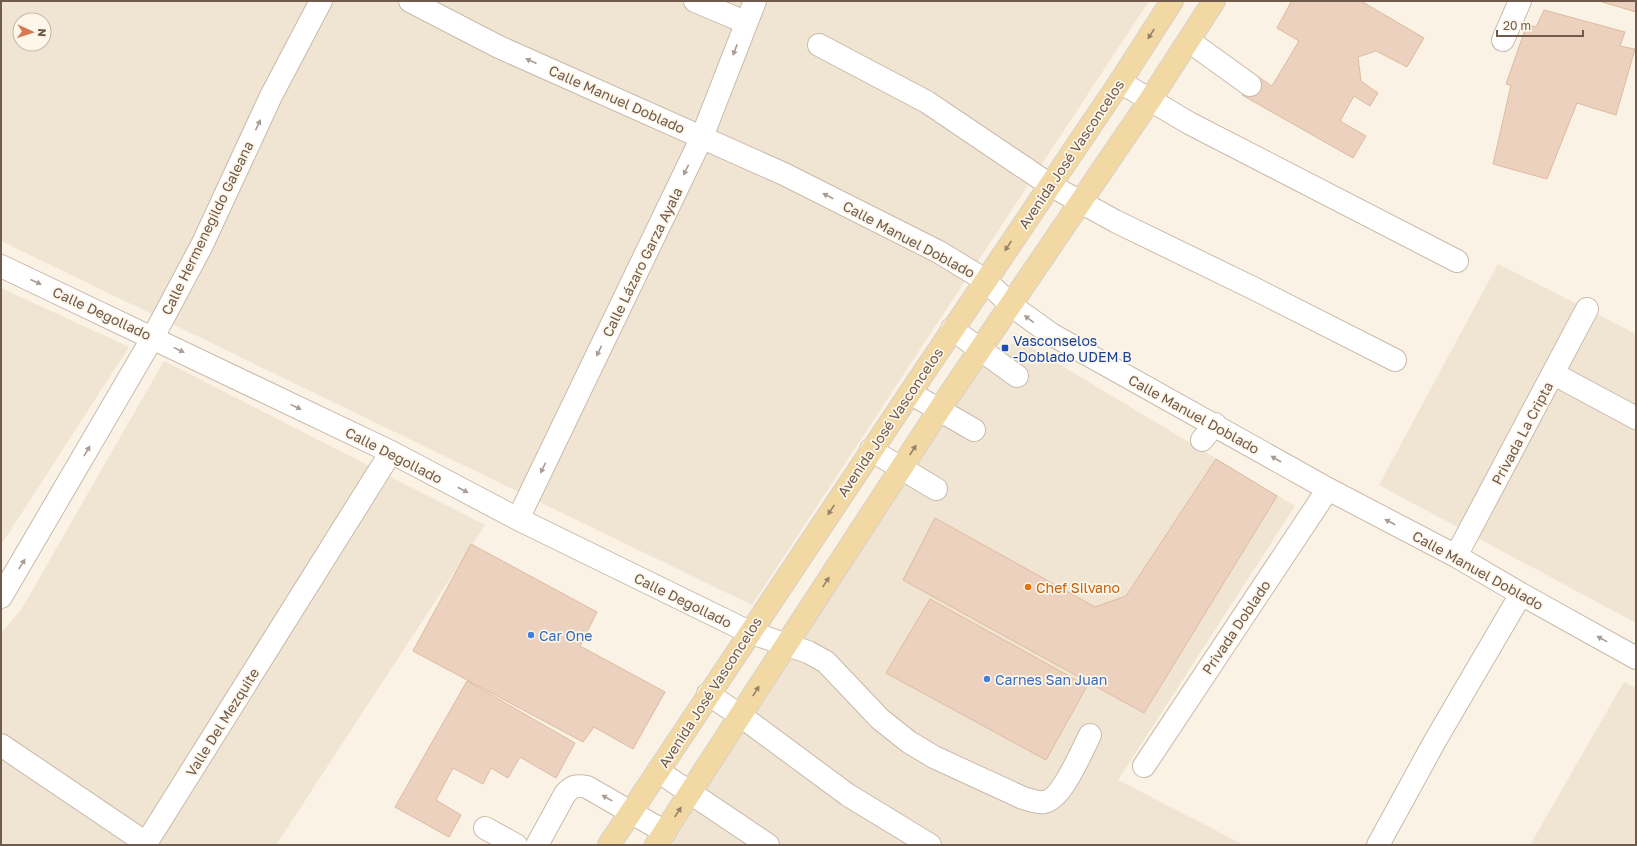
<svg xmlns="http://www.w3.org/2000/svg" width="1637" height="846" font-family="'Golos Text',sans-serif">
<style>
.residential{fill:#f0e4d3;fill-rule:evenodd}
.building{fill:#ecd2be;stroke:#ddbaa0}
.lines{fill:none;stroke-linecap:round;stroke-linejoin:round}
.minor-casing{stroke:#c9baab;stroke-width:24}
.major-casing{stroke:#d7d1cd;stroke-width:24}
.minor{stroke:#fff;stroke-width:22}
.major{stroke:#f2d8a2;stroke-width:22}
.oneway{fill:#968066}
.oneway2{fill:#a99c94}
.transit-dot{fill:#1a4fb4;stroke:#fdf6e9;stroke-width:1.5}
.food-dot{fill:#e8710a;stroke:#fdf6e9;stroke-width:1.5}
.shop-dot{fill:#3f7fe0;stroke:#fdf6e9;stroke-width:1.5}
.labels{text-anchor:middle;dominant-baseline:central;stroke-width:3.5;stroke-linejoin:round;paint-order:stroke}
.street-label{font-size:14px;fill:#6f5a4c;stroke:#fdf6e9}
.transit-label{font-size:14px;fill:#164399;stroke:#fdf6e9;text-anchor:start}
.food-label{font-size:14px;fill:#c56008;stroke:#fdf6e9;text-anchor:start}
.shop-label{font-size:14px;fill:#366cbe;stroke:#fdf6e9;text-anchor:start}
</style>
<rect width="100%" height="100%" fill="#faf2e4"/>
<path class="residential" d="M 1,1 L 1149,1 L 752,605 L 1,241 ZM 20,20 L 44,20 L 44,44 L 20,44 Z
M 1498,264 L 1636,334 L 1636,623 L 1379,485 Z
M 1,288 L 129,347 L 1,545 Z
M 1019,340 L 1295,506 L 1118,780 L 1244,845 L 664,845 L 982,359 Z
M 164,361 L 485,525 L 276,845 L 1,845 L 1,633 L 21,610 Z
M 1624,682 L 1636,688 L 1636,845 L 1530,845 Z"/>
<path class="building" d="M 1288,1 L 1361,1 L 1424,38 L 1407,67 L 1376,51 L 1358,57 L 1361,81 L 1378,93 L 1370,106 L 1354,96 L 1340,121 L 1366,136 L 1353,158 L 1242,95 L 1257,76 L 1272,86 L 1299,41 L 1277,28 L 1291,2 Z
M 1599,1 L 1636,1 L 1636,12 Z
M 1544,10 L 1625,32 L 1620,46 L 1635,49 L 1616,115 L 1577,103 L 1547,179 L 1493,164 L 1511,85 L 1506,84 L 1527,24 L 1536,27 Z
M 1216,459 L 1277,496 L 1144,713 L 903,580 L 935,518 L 1095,607 L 1126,596 Z
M 471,544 L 597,612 L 580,646 L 665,692 L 633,749 L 594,727 L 583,742 L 413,651 Z
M 930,599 L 1087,686 L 1046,760 L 886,673 Z
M 467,681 L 575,743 L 556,778 L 520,757 L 508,778 L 491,768 L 483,784 L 453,768 L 436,800 L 461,815 L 449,837 L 395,807 Z"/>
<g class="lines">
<g class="minor-casing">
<path id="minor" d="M 410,1 L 499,47 L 784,174 L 939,252 L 985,280 L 1012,306 L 1051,334 L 1328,489 L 1456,556 L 1521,594 L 1636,658
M 695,1 L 745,22
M 1503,40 L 1520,1
M 1189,41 L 1250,85
M 819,45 L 927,102 L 1050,185 L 1115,221 L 1253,288 L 1395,360
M 1120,82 L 1189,123 L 1457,261
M 1,266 L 391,452 L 518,519 L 749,632 L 808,652 L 826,662 L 880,719 L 909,742 L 934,757 L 1023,798 C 1030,800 1037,803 1044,802 C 1062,800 1082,750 1090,735
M 952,329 L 1017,376
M 1554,374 L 1636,418
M 910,393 L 974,430
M 1202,440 L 1215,424
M 871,450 L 936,489
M 518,519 L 702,137 L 755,1
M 1456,556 L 1587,309
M 1,597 L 153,337 L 202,245 L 271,96 L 321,1
M 708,694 L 741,716 L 848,795 L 930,845
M 1,745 L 146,843
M 1144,766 L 1328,489
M 658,771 L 768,845
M 485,828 L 516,845
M 145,845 L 391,452
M 537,845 L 565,794 C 572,786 576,785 587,787 L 665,832
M 1378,845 L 1435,741 L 1521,594"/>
</g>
<g class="major-casing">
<path id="major" d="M 609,845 L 910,393 L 1120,82 L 1172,1
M 656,845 L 939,410 L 1150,100 L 1214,1"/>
</g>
<use href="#minor" class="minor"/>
<use href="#major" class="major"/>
</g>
<defs><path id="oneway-solid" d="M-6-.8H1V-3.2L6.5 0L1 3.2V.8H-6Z"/></defs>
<g class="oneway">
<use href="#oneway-solid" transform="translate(1151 34) rotate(123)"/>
<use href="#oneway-solid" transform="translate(1008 246) rotate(124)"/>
<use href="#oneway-solid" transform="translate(913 450) rotate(-57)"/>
<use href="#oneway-solid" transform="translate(831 510) rotate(124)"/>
<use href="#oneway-solid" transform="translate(826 582) rotate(-57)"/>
<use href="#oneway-solid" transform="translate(756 691) rotate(-58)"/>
<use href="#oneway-solid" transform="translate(678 812) rotate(-57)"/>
</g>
<g class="oneway2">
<use href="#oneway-solid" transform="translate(735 50) rotate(111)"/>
<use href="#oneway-solid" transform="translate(531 61) rotate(-156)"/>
<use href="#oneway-solid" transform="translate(258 125) rotate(-65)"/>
<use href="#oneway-solid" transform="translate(686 170) rotate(116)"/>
<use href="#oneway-solid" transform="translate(828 196) rotate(-153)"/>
<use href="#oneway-solid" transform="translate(36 282) rotate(25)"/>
<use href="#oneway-solid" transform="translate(1029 319) rotate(-143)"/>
<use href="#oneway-solid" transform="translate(179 350) rotate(26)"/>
<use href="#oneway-solid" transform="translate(599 351) rotate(116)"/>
<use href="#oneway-solid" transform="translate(296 407) rotate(26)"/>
<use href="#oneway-solid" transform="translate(87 451) rotate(-60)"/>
<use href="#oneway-solid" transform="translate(1276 459) rotate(-150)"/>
<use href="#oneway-solid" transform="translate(543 468) rotate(116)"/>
<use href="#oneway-solid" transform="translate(463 490) rotate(28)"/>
<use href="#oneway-solid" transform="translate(1390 522) rotate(-152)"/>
<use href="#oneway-solid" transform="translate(22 564) rotate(-58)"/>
<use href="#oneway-solid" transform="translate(1602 639) rotate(-151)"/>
<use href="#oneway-solid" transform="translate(607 798) rotate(-151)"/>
</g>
<rect class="transit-dot" x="1001" y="344" width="8" height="8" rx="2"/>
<circle class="food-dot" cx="1028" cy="587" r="4"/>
<g class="shop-dot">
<circle cx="531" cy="635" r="4"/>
<circle cx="987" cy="679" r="4"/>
</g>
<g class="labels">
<g class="street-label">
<text transform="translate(617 99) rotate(24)">Calle Manuel Doblado</text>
<text transform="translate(1071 154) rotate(-56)">Avenida José Vasconcelos</text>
<text transform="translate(207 228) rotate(-64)">Calle Hermenegildo Galeana</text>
<text transform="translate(909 239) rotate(28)">Calle Manuel Doblado</text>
<text transform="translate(642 262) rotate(-64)">Calle Lázaro Garza Ayala</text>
<text transform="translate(102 313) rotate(25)">Calle Degollado</text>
<text transform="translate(1194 414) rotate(29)">Calle Manuel Doblado</text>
<text transform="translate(890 422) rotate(-56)">Avenida José Vasconcelos</text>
<text transform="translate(1522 433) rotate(-62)">Privada La Cripta</text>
<text transform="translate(394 455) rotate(27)">Calle Degollado</text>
<text transform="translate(1478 570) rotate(29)">Calle Manuel Doblado</text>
<text transform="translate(683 600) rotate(26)">Calle Degollado</text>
<text transform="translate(1236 627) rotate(-56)">Privada Doblado</text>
<text transform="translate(710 692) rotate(-57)">Avenida José Vasconcelos</text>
<text transform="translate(222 722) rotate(-58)">Valle Del Mezquite</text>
</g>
<g class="transit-label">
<text x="1013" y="340">Vasconselos<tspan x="1013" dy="16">-Doblado UDEM B</tspan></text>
</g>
<g class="food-label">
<text x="1036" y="587">Chef Silvano</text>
</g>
<g class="shop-label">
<text x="539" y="635">Car One</text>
<text x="995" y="679">Carnes San Juan</text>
</g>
</g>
<rect width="1637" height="846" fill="none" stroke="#6f5a4c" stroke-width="4"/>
<g transform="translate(32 32) rotate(93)"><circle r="19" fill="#fdf6e9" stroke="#c4b8aa"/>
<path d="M0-3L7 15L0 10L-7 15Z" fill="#d87754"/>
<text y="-6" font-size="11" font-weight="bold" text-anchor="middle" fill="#6f5a4c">N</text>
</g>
<path d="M1497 30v6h86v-6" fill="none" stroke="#6f5a4c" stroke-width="2"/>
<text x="1503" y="30" font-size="12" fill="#6f5a4c" stroke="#fdf6e9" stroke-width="3" paint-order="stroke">20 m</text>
</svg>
